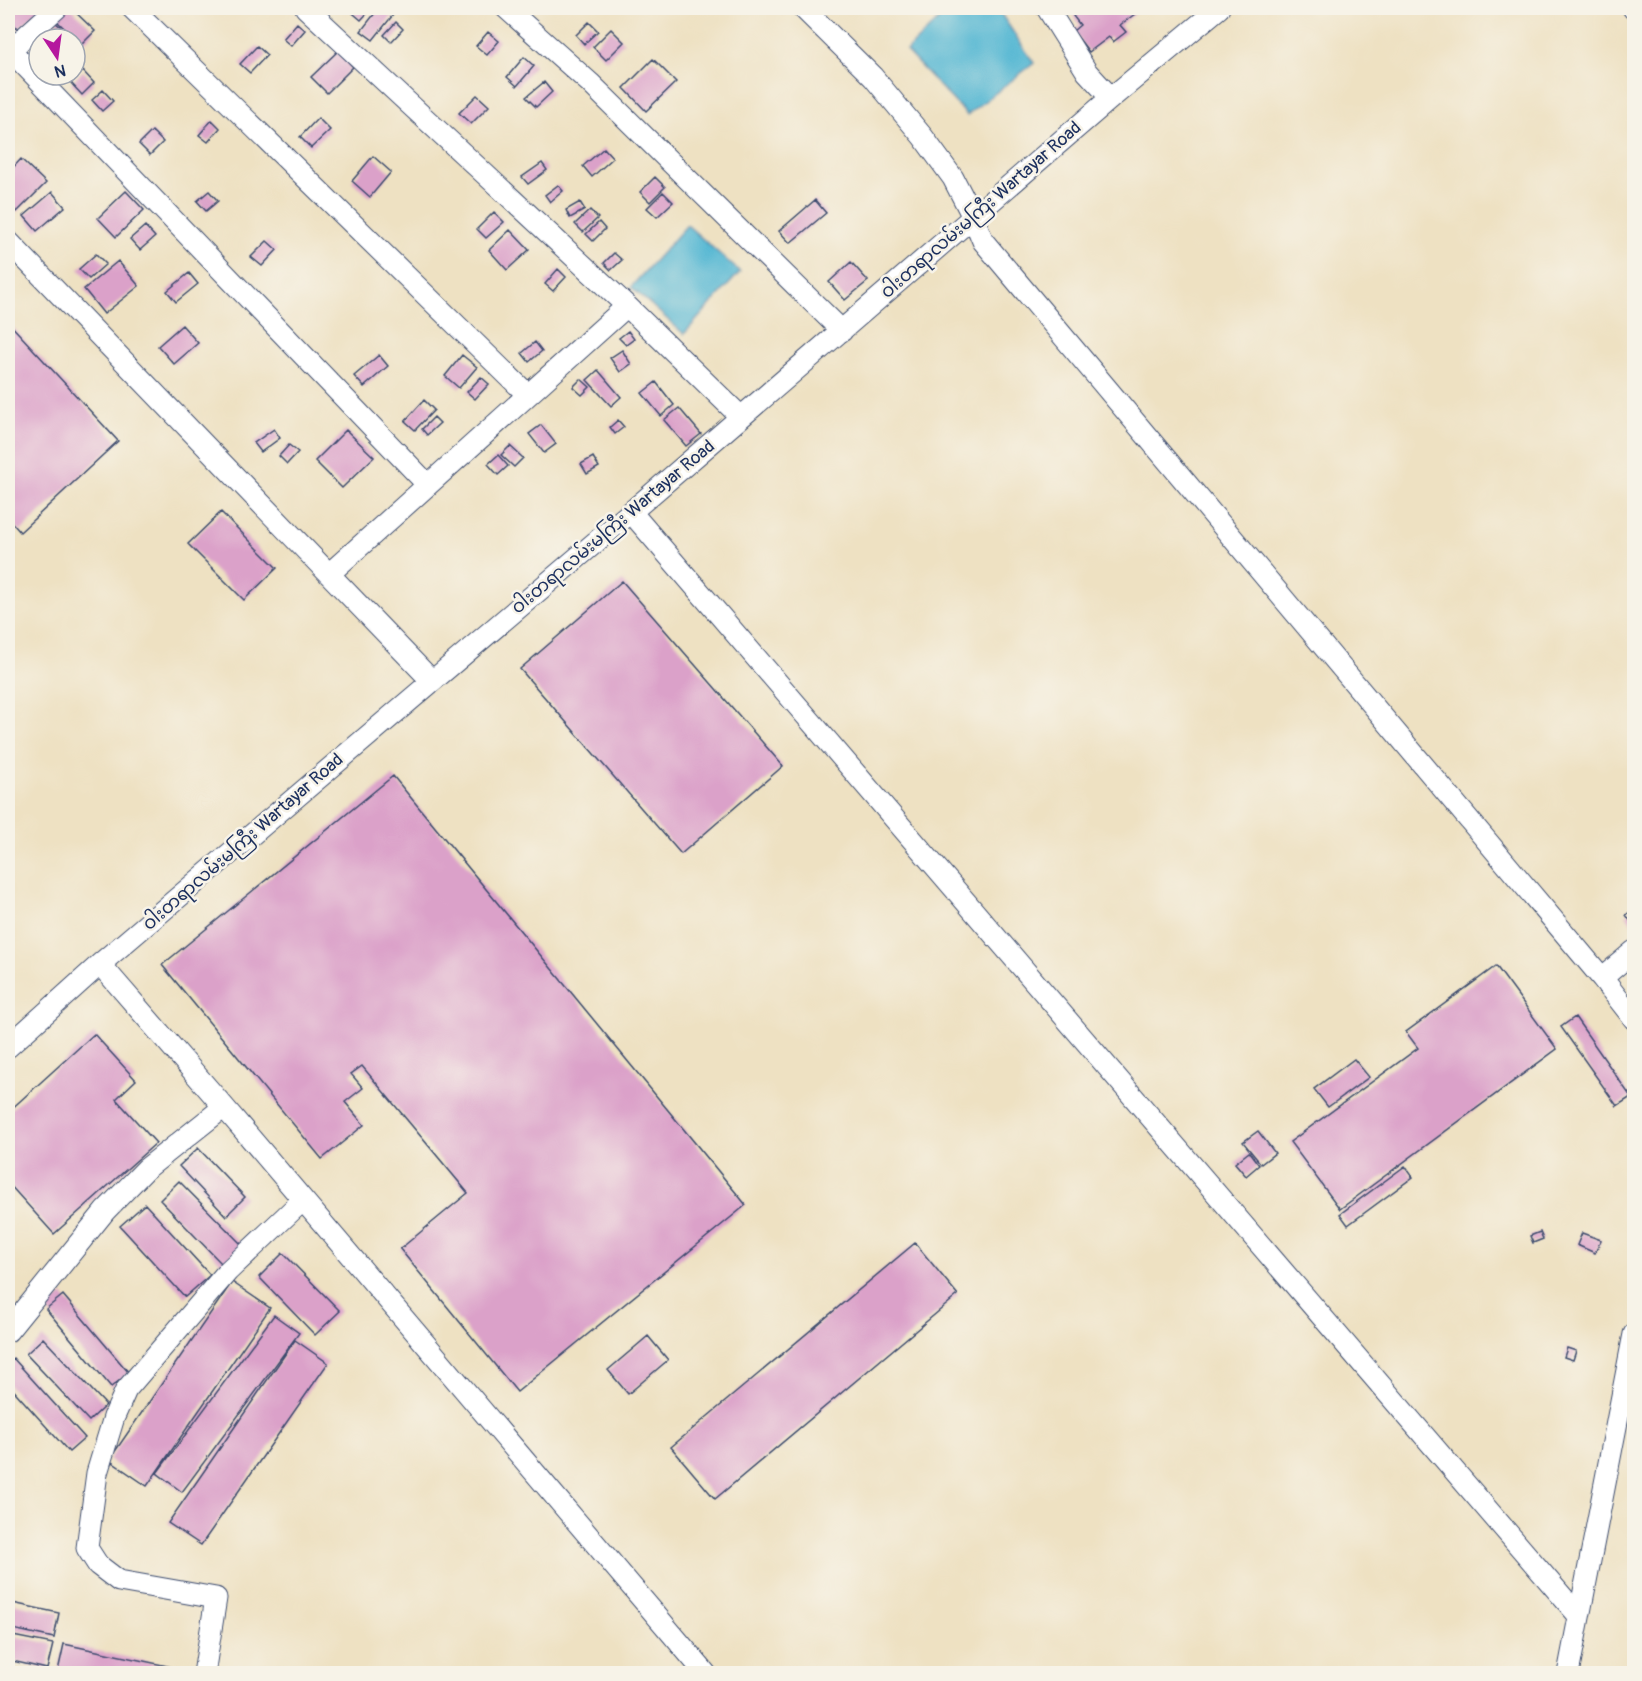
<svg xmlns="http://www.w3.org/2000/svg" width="1642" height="1681" font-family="Pangolin,'Noto Sans Myanmar',sans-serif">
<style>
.water{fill:#55b7d3;stroke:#387398;stroke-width:1.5}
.building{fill:#dba1c9}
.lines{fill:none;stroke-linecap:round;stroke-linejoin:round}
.minor-casing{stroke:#3b4a6d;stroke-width:23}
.minor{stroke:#fff;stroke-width:21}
.labels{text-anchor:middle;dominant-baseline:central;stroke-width:5;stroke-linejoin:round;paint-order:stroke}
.street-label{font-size:18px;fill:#1b2f5e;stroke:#f7f3e8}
</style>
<rect width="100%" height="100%" fill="#f7f3e8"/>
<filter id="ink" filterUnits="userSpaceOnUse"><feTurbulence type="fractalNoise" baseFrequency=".0167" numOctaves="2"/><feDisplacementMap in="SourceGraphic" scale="12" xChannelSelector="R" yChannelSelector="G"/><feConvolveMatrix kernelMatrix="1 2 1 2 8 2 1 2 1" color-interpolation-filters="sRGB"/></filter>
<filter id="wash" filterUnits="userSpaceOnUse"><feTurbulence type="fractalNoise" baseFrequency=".008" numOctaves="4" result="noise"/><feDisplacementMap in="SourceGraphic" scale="24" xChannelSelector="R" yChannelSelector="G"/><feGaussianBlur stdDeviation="1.35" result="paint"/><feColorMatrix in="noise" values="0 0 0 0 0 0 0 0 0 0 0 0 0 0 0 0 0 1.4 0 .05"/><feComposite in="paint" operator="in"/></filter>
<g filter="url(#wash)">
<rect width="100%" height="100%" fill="#eee1c2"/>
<path class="water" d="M 951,8 L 997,8 L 1034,63 L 967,115 L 906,51 Z
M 687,225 L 740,272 L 684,334 L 631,287 Z"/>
<g id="blocks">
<path class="building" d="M 15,8 L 41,8 L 18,29 L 8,18 L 8,15 Z
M 66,8 L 71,8 L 95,31 L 81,45 L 55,19 Z
M 347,8 L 372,8 L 361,20 Z
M 379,8 L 382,8 L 393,15 L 373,40 L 361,31 Z
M 1084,8 L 1143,8 L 1120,25 L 1126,32 L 1113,42 L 1109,37 L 1089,52 L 1073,31 L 1080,25 L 1073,16 Z
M 55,22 L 64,30 L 55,39 L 47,31 Z
M 396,22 L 403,29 L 391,42 L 384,35 Z
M 589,22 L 598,31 L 584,44 L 576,35 Z
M 297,23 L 305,30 L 291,46 L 283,39 Z
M 611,29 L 624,42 L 606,60 L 593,47 Z
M 488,32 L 499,41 L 487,55 L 476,46 Z
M 257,46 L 267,55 L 250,73 L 240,64 Z
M 338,51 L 353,67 L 327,93 L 311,77 Z
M 524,57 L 534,66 L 517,86 L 507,77 Z
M 653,59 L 676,82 L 646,111 L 624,88 Z
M 83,71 L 94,83 L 82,95 L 71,83 Z
M 544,82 L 552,92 L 536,107 L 526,97 Z
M 103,90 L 113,101 L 102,111 L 92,100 Z
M 477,95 L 489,106 L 471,124 L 459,113 Z
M 318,118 L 330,130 L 311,148 L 300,137 Z
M 212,120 L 220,128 L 208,142 L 199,135 Z
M 152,131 L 163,142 L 150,155 L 139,144 Z
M 604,148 L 613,158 L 592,177 L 583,166 Z
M 373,156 L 391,172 L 370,197 L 352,181 Z
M 21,159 L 46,183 L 17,212 L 8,203 L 8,173 Z
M 542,163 L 547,170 L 528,184 L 522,177 Z
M 655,177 L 665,187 L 650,202 L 640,192 Z
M 558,185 L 563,191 L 550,202 L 545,195 Z
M 126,191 L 144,210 L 116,237 L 98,218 Z
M 209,191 L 218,201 L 206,211 L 197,201 Z
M 52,192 L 65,207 L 37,231 L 24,216 Z
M 663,192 L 673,202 L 657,217 L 647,208 Z
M 815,200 L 826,213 L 790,243 L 779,231 Z
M 580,202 L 585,210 L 570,218 L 566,210 Z
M 590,210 L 598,218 L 583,232 L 575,224 Z
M 494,212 L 504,222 L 486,238 L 477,229 Z
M 599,222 L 605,229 L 593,241 L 586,234 Z
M 145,226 L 155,237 L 140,250 L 130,239 Z
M 510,230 L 529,250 L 507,270 L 489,250 Z
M 267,241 L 277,250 L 262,266 L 251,257 Z
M 614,253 L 622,260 L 611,270 L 604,263 Z
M 96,254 L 106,264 L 89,279 L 79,269 Z
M 118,261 L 139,286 L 104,314 L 84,289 Z
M 851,262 L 868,281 L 845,300 L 829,282 Z
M 558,269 L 566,277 L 553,291 L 545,284 Z
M 189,273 L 198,284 L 176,302 L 167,291 Z
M 8,322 L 118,441 L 20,532 L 8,518 Z
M 182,325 L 198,343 L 174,364 L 158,346 Z
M 628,331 L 634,339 L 626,345 L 619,338 Z
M 535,342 L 542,351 L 529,362 L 522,353 Z
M 622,350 L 631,364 L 620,372 L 610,358 Z
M 379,355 L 388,366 L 364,387 L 354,376 Z
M 462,355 L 477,367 L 459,388 L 445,376 Z
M 598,370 L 621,397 L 611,406 L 587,380 Z
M 481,377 L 489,384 L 475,399 L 467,392 Z
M 581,379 L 590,387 L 582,395 L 573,387 Z
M 656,382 L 674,405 L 661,416 L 642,393 Z
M 424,400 L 434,410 L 415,430 L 405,421 Z
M 679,408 L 701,434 L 686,446 L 664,420 Z
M 434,417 L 440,423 L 427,435 L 422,429 Z
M 618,420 L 624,427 L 615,434 L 610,427 Z
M 541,425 L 556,444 L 544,453 L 529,434 Z
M 274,429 L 280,438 L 261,452 L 254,443 Z
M 346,430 L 374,457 L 342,488 L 315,461 Z
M 289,445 L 298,452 L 287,464 L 279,456 Z
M 510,446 L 523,458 L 514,467 L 501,455 Z
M 498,455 L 508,466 L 498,475 L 488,464 Z
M 593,457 L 599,467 L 587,474 L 581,464 Z
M 221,512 L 277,568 L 244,600 L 188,544 Z
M 622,581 L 783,766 L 681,854 L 520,669 Z
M 393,776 L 746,1205 L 517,1392 L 400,1249 L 468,1193 L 362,1066 L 351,1074 L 363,1088 L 345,1102 L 364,1125 L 322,1159 L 162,965 Z
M 1634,909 L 1634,926 L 1626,915 Z
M 1496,966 L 1557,1049 L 1340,1209 L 1290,1142 L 1418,1048 L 1406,1032 Z
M 1575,1017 L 1631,1097 L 1617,1106 L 1561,1027 Z
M 94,1034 L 136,1080 L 116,1099 L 156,1143 L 54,1234 L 8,1183 L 8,1112 Z
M 1354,1059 L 1369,1077 L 1328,1107 L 1314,1089 Z
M 1258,1131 L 1275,1153 L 1261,1164 L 1243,1142 Z
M 198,1148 L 245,1197 L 226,1216 L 179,1166 Z
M 1249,1152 L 1259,1165 L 1246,1176 L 1235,1163 Z
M 1405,1166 L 1413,1177 L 1348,1225 L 1340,1214 Z
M 179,1181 L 242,1245 L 222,1264 L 160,1200 Z
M 145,1204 L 210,1275 L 185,1297 L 120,1226 Z
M 1540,1232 L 1543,1239 L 1533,1243 L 1530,1236 Z
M 1582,1233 L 1601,1240 L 1595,1253 L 1577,1245 Z
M 915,1243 L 958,1295 L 715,1499 L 671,1447 Z
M 283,1253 L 340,1311 L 315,1335 L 259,1277 Z
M 232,1282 L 270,1308 L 147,1486 L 109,1460 Z
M 63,1295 L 129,1373 L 111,1387 L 46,1309 Z
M 274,1315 L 299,1333 L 182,1492 L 157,1473 Z
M 648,1336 L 668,1360 L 628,1394 L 608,1370 Z
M 43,1338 L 106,1405 L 89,1421 L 26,1354 Z
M 295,1340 L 328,1363 L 201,1545 L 168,1523 Z
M 1567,1348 L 1576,1351 L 1573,1360 L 1564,1357 Z
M 13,1358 L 85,1438 L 69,1452 L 8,1384 L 8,1363 Z
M 8,1602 L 59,1613 L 54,1638 L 8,1628 Z
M 8,1635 L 53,1644 L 47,1669 L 8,1660 Z
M 64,1644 L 177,1668 L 176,1674 L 72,1674 L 58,1671 Z"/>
</g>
</g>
<g filter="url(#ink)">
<use href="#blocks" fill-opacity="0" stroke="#3b4a6d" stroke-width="1.5"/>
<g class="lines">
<g class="minor-casing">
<path id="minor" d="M 132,8 L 528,395
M 306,8 L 627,306 L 741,417
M 506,8 L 590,83 L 842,331
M 803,8 L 873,77 L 923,137 L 953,178 L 973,217 L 983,241 L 1602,978 L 1634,1019
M 1047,8 L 1087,72 L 1111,98
M 1633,8 L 1634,9
M 10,50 L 428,485
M 8,52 L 57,8
M 8,241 L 432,681
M 631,512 L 1579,1616
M 329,574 L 627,306
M 100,964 L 224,1107 L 706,1674
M 1602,978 L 1634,951
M 8,1047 L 100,964 L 631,512 L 1111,98 L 1219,8
M 8,1331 L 105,1211 L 146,1169 L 224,1107
M 204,1674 L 216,1598 L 119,1581 L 98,1565 L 87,1548 L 97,1473 L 114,1417 L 126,1390 L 228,1271 L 303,1200
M 1568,1674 L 1634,1334"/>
</g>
<use href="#minor" class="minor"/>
</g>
</g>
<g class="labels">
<g class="street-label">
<text transform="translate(981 210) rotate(-41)">ဝါးတရာလမ်းမကြီး Wartayar Road</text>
<text transform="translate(613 527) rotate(-40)">ဝါးတရာလမ်းမကြီး Wartayar Road</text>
<text transform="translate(243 842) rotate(-41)">ဝါးတရာလမ်းမကြီး Wartayar Road</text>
</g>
</g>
<rect width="1642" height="1681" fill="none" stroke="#f7f3e8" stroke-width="30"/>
<g transform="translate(57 57) rotate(167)"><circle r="28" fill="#f7f3e8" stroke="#9fa5b1" stroke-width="1.5"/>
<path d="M0-4.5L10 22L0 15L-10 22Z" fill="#b5179e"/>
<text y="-9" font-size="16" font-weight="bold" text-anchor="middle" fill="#1b2f5e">N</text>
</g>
</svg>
